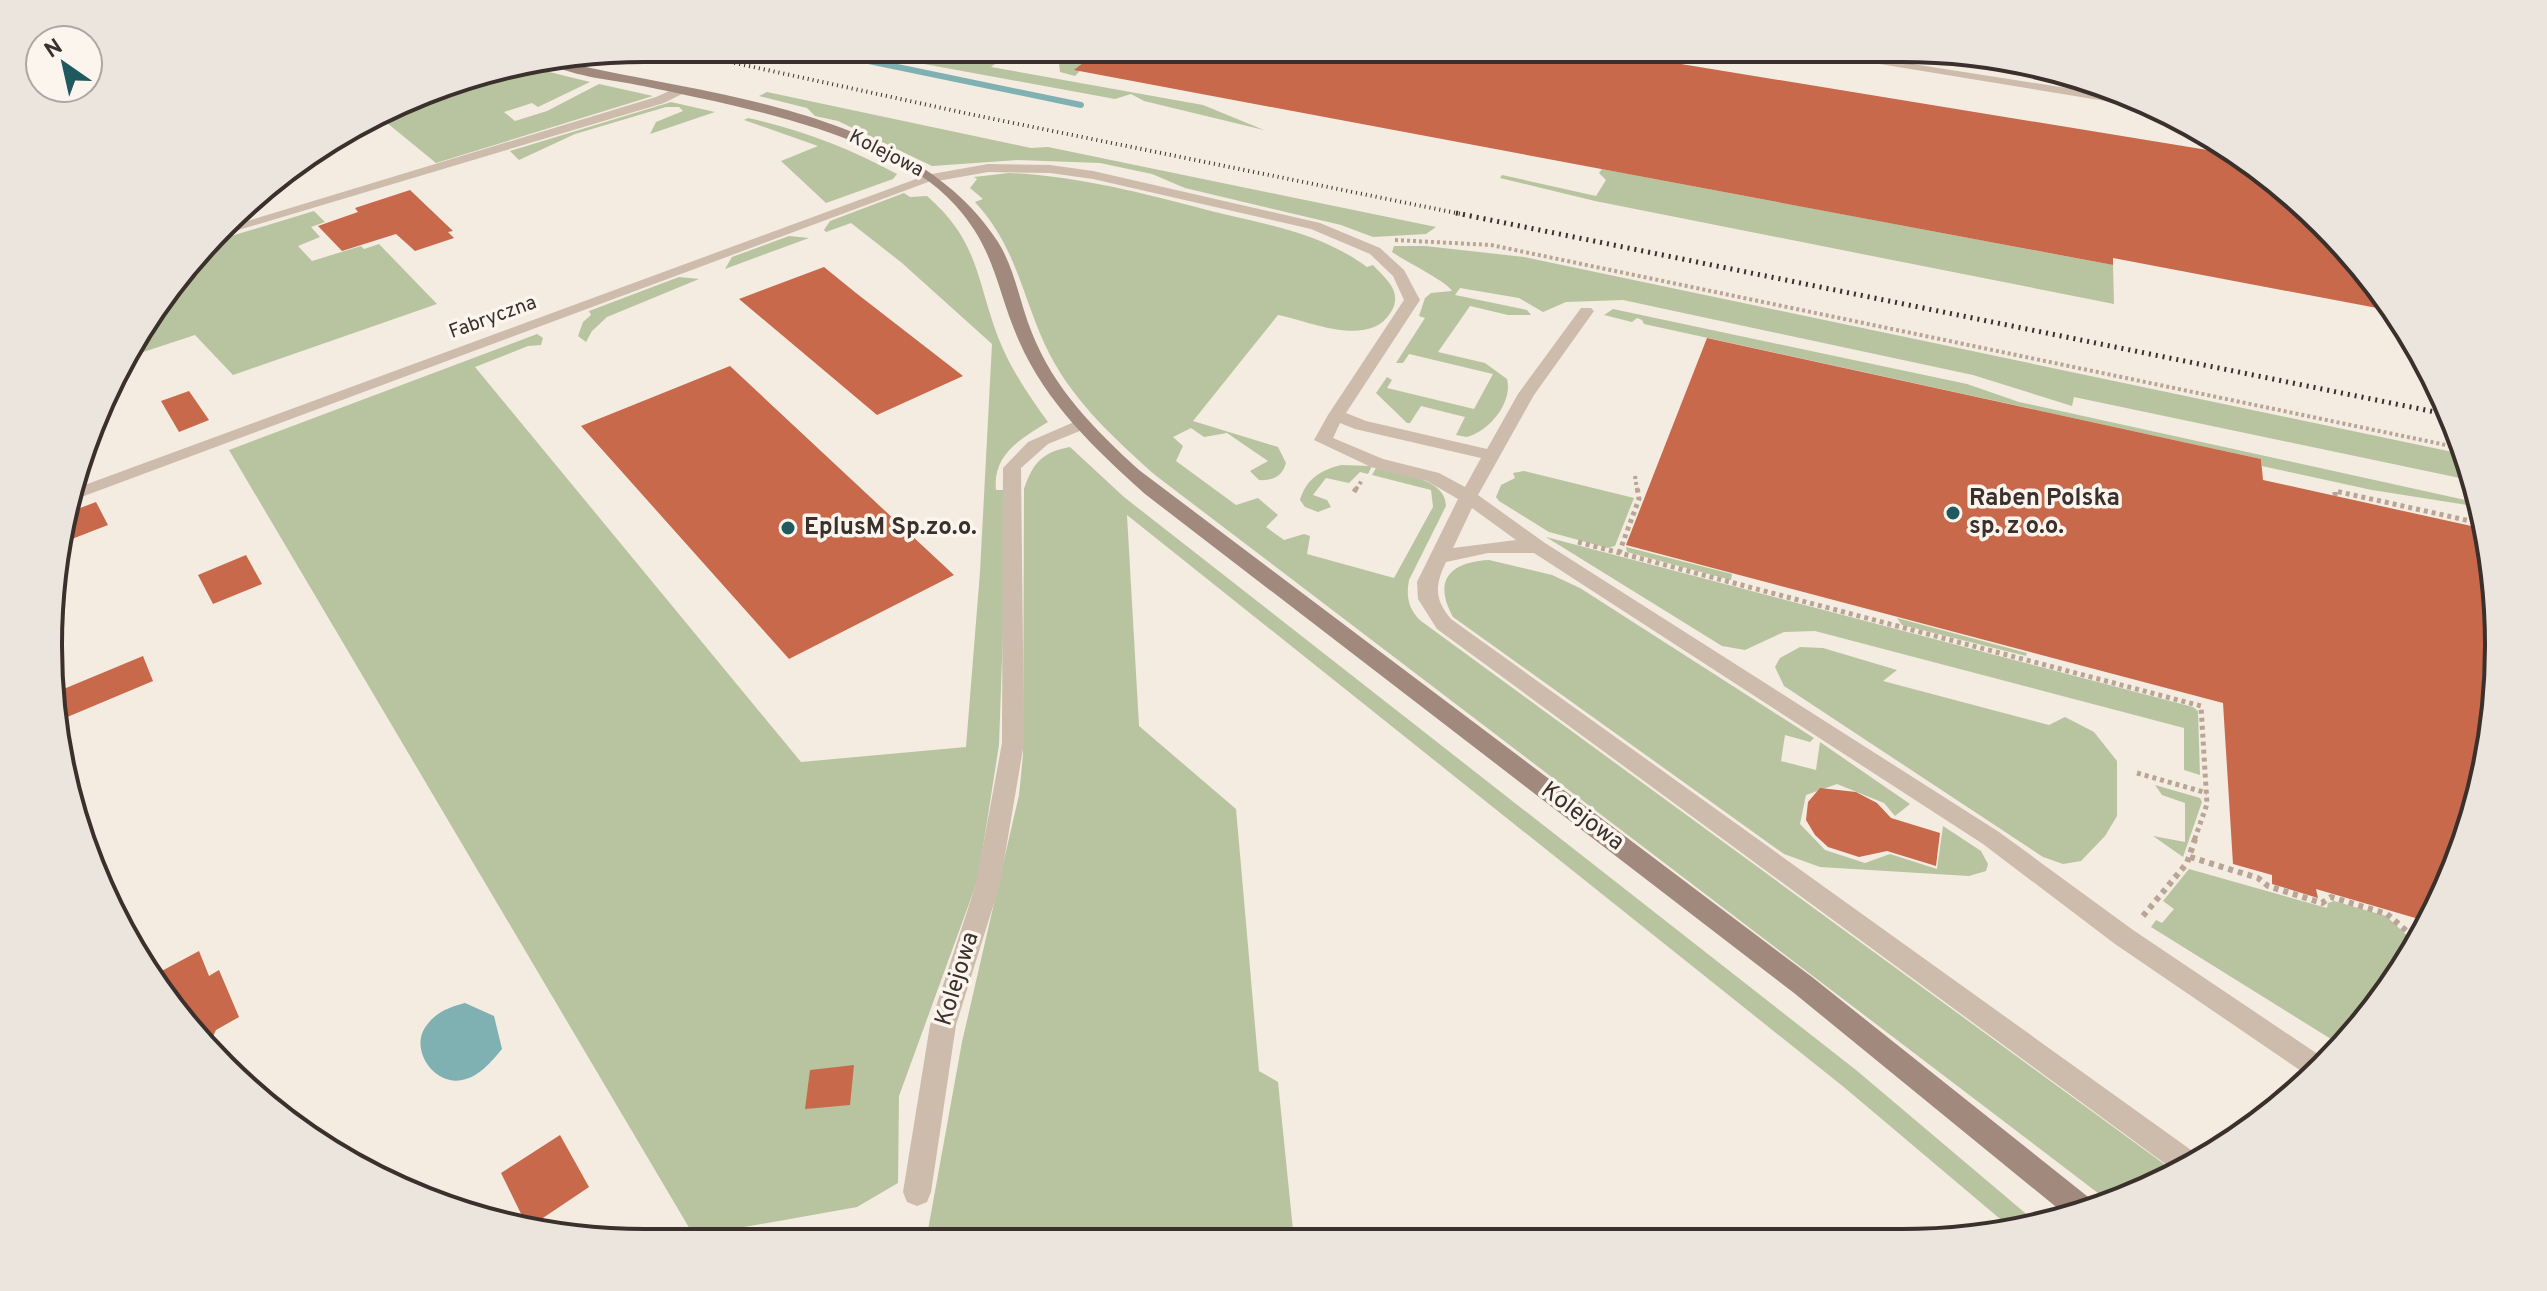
<svg xmlns="http://www.w3.org/2000/svg" width="2547" height="1291" font-family="Overpass,sans-serif">
<style>
.green{fill:#b8c4a0}
.water{fill:#7fb0b2}
.lines{fill:none;stroke-linecap:round;stroke-linejoin:round}
.stream{stroke:#7fb0b2;stroke-width:6}
.building{fill:#c8694b}
.path-far2{stroke:#b9a596;stroke-width:4;stroke-dasharray:3 3;stroke-linecap:butt}
.path-far1{stroke:#b9a596;stroke-width:5;stroke-dasharray:4 4;stroke-linecap:butt}
.path{stroke:#b9a596;stroke-width:6;stroke-dasharray:5 5;stroke-linecap:butt}
.lane{fill:#cdbbac;fill-rule:evenodd}
.street{fill:#cdbbac;fill-rule:evenodd}
.secondary{fill:#a18a7d;fill-rule:evenodd}
.rail-far1{stroke:#3b302b;stroke-width:4;stroke-dasharray:1 4;stroke-linecap:butt}
.rail{stroke:#3b302b;stroke-width:5;stroke-dasharray:2 5;stroke-linecap:butt}
.poi-dot{fill:#1f5a5e;stroke:#fbf5ee;stroke-width:3}
.labels{text-anchor:middle;dominant-baseline:central;stroke-width:7;stroke-linejoin:round;paint-order:stroke}
.far-street-label{font-size:20px;fill:#3b302b;stroke:#fbf5ee}
.poi-label{font-size:24px;font-weight:bold;fill:#3b302b;stroke:#fbf5ee;text-anchor:start}
.street-label{font-size:24px;fill:#3b302b;stroke:#fbf5ee}
.rim{fill:none;stroke:#3b302b;stroke-width:4}
</style>
<rect width="100%" height="100%" fill="#f4ebe1"/>
<path class="green" d="M 877,48 L 1015,48 L 991,67 L 1203,105 L 1264,130 L 1144,101 L 1131,94 L 1115,99 L 897,59 L 880,55 L 884,52 Z
M 1079,48 L 1102,48 L 1075,76 L 1060,72 L 1059,63 Z
M 529,67 L 590,82 L 538,107 L 532,103 L 504,112 L 515,121 L 547,111 L 599,84 L 653,96 L 436,163 L 381,118 L 453,80 Z
M 767,92 L 1031,148 L 1048,147 L 1436,227 L 1426,234 L 1373,237 L 1341,225 L 1185,188 L 1152,174 L 1100,163 L 1018,160 L 932,166 L 838,121 L 815,116 L 807,108 L 759,96 Z
M 671,102 L 715,112 L 650,134 L 656,122 L 683,111 L 679,107 L 666,107 L 575,134 L 519,160 L 510,151 Z
M 748,118 C 802,130 849,148 897,174 L 893,179 L 826,203 L 781,161 L 818,146 L 744,120 Z
M 1602,169 L 2113,265 L 2114,304 L 1595,201 L 1500,178 L 1502,175 L 1596,196 L 1606,180 L 1599,173 Z
M 1009,173 C 1077,176 1142,193 1207,210 C 1263,224 1320,232 1367,267 L 1373,265 C 1387,280 1403,292 1391,312 C 1369,349 1309,321 1278,315 L 1193,421 L 1278,447 L 1286,463 C 1282,477 1272,481 1259,480 L 1250,471 L 1268,461 L 1227,433 L 1204,437 L 1191,428 L 1173,437 L 1183,446 L 1176,461 L 1236,505 L 1258,498 L 1278,515 L 1266,527 L 1284,540 L 1304,534 L 1310,536 L 1307,554 L 1394,578 L 1433,507 L 1431,490 L 1372,475 L 1376,468 C 1397,474 1446,477 1446,506 L 1409,580 C 1406,596 1408,609 1421,621 L 2175,1172 L 2130,1198 L 2111,1203 L 1155,475 C 1116,440 1075,403 1050,355 C 1022,300 1019,250 975,202 L 983,199 L 970,188 L 977,179 L 974,177 Z
M 904,193 L 910,197 L 927,196 C 979,241 976,279 998,337 C 1010,368 1029,396 1048,422 C 1022,438 992,454 996,490 L 1008,490 L 999,745 L 978,879 L 899,1096 L 898,1183 L 857,1207 L 694,1236 L 229,450 L 537,334 L 543,338 L 541,345 L 528,346 L 475,367 L 801,762 L 966,747 L 980,572 L 992,344 L 902,263 L 851,223 L 826,232 L 824,230 L 830,221 Z
M 314,211 L 325,222 L 311,227 L 320,237 L 298,246 L 312,261 L 361,246 L 364,249 L 379,244 L 437,304 L 233,375 L 195,335 L 125,358 L 148,314 L 218,240 Z
M 789,236 L 809,238 L 725,269 L 732,257 Z
M 1394,246 L 1425,246 L 1524,257 L 2467,455 L 2474,481 L 2074,397 L 2072,406 L 1973,375 L 1623,300 L 1566,302 L 1543,312 L 1519,298 L 1460,288 L 1455,295 L 1527,310 L 1531,315 L 1508,315 L 1470,306 L 1438,352 L 1485,363 L 1507,379 C 1513,403 1489,431 1467,437 L 1456,435 L 1465,417 L 1421,406 L 1410,423 L 1407,423 L 1376,393 L 1387,377 L 1392,380 L 1387,388 L 1474,409 L 1493,374 L 1409,354 L 1403,363 L 1396,363 L 1425,318 L 1419,316 L 1425,298 L 1431,293 L 1452,291 C 1449,283 1405,261 1392,252 Z
M 679,277 L 699,279 L 607,317 L 592,331 L 586,342 L 578,336 L 583,322 L 591,315 L 589,311 Z
M 1613,309 L 1967,384 L 2019,402 L 2479,503 L 2480,507 L 2372,490 L 2262,466 L 2261,459 L 1644,324 L 1642,320 L 1637,318 L 1632,322 L 1604,315 Z
M 1070,447 L 1124,497 L 1856,1070 L 2037,1223 L 2012,1229 L 1845,1088 L 1127,515 L 1139,726 L 1236,809 L 1259,1071 L 1278,1082 L 1294,1240 L 926,1241 L 962,1042 L 1019,795 L 1023,755 L 1024,489 C 1033,463 1042,452 1070,447 Z
M 1341,465 L 1372,466 L 1368,474 L 1360,472 L 1349,483 L 1326,478 L 1313,495 L 1327,500 L 1331,507 L 1318,512 L 1305,507 L 1300,500 C 1306,479 1321,470 1341,465 Z
M 1524,471 L 1634,498 L 1615,546 L 1608,548 L 1549,532 L 1499,501 L 1496,497 L 1501,485 L 1515,478 L 1513,473 Z
M 1546,537 L 2193,707 L 2198,711 L 2200,775 L 2184,770 L 2184,728 L 1815,631 L 1784,632 L 1745,650 L 1722,646 Z
M 1626,547 L 1732,574 L 1731,580 L 1627,552 Z
M 1489,560 L 1552,575 L 1580,588 L 1814,738 L 1810,742 L 1785,735 L 1781,761 L 1816,770 L 1820,742 L 1910,804 L 1895,816 L 1884,803 L 1837,784 L 1806,795 L 1800,824 L 1825,850 L 1865,863 L 1890,854 L 1937,869 L 1943,826 L 1981,851 L 1988,864 L 1986,871 L 1969,876 L 1820,867 L 1784,854 L 1453,617 C 1433,581 1449,562 1489,560 Z
M 1897,618 L 2027,653 L 2026,656 L 1902,625 Z
M 1800,647 L 1823,648 L 1897,670 L 1883,681 L 2049,725 L 2065,717 L 2094,732 L 2117,761 L 2117,816 L 2105,836 L 2081,861 L 2063,864 L 2043,857 L 1784,686 L 1775,667 L 1780,658 Z
M 2155,785 L 2200,798 L 2202,802 L 2183,857 L 2153,836 L 2185,842 L 2185,803 L 2162,795 Z
M 2189,869 L 2327,908 L 2328,903 L 2334,901 L 2386,916 L 2415,943 L 2351,1039 L 2344,1045 L 2339,1044 L 2151,927 L 2156,920 L 2162,923 L 2174,909 L 2163,901 Z"/>
<path class="water" d="M 465,1003 L 494,1016 L 502,1049 C 491,1062 479,1077 462,1080 C 434,1086 408,1048 427,1025 C 436,1012 450,1007 465,1003 Z"/>
<g class="lines">
<path class="stream" d="M 806,48 L 1081,105"/>
</g>
<path class="building" d="M 1102,48 L 1617,49 L 1614,53 L 2238,155 L 2265,171 L 2350,251 L 2393,311 L 2113,258 L 2113,265 L 1074,70 Z
M 410,190 L 453,231 L 448,232 L 454,238 L 415,251 L 396,234 L 342,251 L 318,226 L 358,212 L 355,208 Z
M 824,267 L 856,293 L 963,376 L 877,415 L 739,299 Z
M 1707,338 L 2261,459 L 2263,480 L 2485,529 L 2494,567 L 2498,684 L 2479,800 L 2438,909 L 2429,922 L 2316,889 L 2318,898 L 2272,884 L 2272,875 L 2233,864 L 2223,703 L 1626,545 Z
M 730,366 L 868,495 L 954,575 L 789,659 L 581,426 Z
M 189,391 L 209,420 L 179,432 L 161,401 Z
M 96,502 L 108,525 L 59,544 L 64,514 Z
M 246,555 L 262,584 L 213,604 L 198,575 Z
M 143,656 L 153,681 L 53,723 L 54,693 Z
M 1820,788 L 1856,792 L 1877,803 L 1891,818 L 1940,833 L 1936,866 L 1887,851 L 1859,857 L 1828,847 L 1815,835 L 1806,820 L 1808,802 Z
M 199,951 L 209,976 L 219,970 L 239,1017 L 216,1030 L 208,1047 L 156,974 Z
M 854,1065 L 850,1105 L 805,1109 L 810,1070 Z
M 560,1135 L 589,1187 L 528,1228 L 501,1173 Z"/>
<g class="lines">
<path class="path-far2" d="M 1395,240 L 1491,245 L 2465,449
M 1635,476 L 1637,489
M 1356,489 L 1363,479"/>
<path class="path-far1" d="M 1354,492 L 1357,487
M 2335,496 L 2335,491 L 2484,524
M 1578,542 L 2201,706 L 2207,804 L 2194,841
M 1619,553 L 1639,499 L 1637,487
M 2137,773 L 2207,793"/>
<path class="path" d="M 2190,857 L 2258,878 L 2268,886 L 2322,903 L 2331,897 L 2387,914 L 2417,940
M 2143,916 L 2187,863 L 2195,839"/>
<path class="lane" d="M 1788,49 L 1817,49 L 2137,99 L 2159,107 L 2154,109 Z
M 988,164 L 1050,165 L 1093,171 L 1320,223 L 1380,248 L 1404,270 L 1420,300 L 1346,413 L 1366,421 L 1487,449 L 1518,394 L 1581,308 L 1591,308 L 1594,311 L 1534,395 L 1478,495 L 1545,543 L 1999,832 L 2133,930 L 2328,1061 L 2310,1077 L 2115,944 L 1983,844 L 1534,553 L 1488,553 L 1446,562 C 1435,585 1434,599 1451,619 L 2198,1155 L 2199,1158 L 2175,1171 L 1437,629 L 1418,599 L 1417,582 L 1458,499 L 1427,481 L 1371,467 L 1314,440 L 1328,415 L 1404,300 L 1393,276 L 1370,254 L 1311,229 L 1093,179 L 1050,173 L 988,172 L 932,182 L 925,178 L 932,174 ZM 1340,423 L 1355,429 L 1481,458 L 1465,487 L 1439,473 L 1383,459 L 1333,438 ZM 1472,508 L 1516,540 L 1453,548 Z
M 1081,419 L 1089,424 L 1087,428 L 1048,444 L 1021,468 L 1024,743 L 1000,884 L 956,1025 L 931,1192 L 927,1202 L 917,1206 L 907,1202 L 903,1192 L 930,1025 L 976,884 L 1002,743 L 1003,468 L 1028,442 Z"/>
<path class="street" d="M 678,87 L 684,91 L 682,94 L 664,103 L 222,235 L 231,226 L 656,97 Z
M 927,175 L 939,178 L 68,502 L 71,490 Z"/>
<path class="secondary" d="M 563,62 C 705,95 913,109 998,242 C 1015,269 1020,304 1032,333 C 1054,389 1095,430 1139,470 L 1812,977 L 2092,1200 L 2095,1207 L 2066,1215 L 1794,993 L 1145,494 C 1095,449 1046,403 1019,341 C 996,289 996,250 955,205 C 892,134 733,105 643,86 C 613,80 576,77 549,64 Z"/>
<path class="rail-far1" d="M 666,48 L 974,115 L 1466,215"/>
<path class="rail" d="M 1456,213 L 2450,415"/>
</g>
<g class="poi-dot">
<circle cx="1953" cy="513" r="8"/>
<circle cx="788" cy="528" r="8"/>
</g>
<g class="labels">
<g class="far-street-label">
<text transform="translate(886 154) rotate(27)">Kolejowa</text>
<text transform="translate(493 318) rotate(-20)">Fabryczna</text>
</g>
<g class="poi-label">
<text x="1969" y="499">Raben Polska<tspan x="1969" dy="28">sp. z o.o.</tspan></text>
<text x="804" y="528">EplusM Sp.zo.o.</text>
</g>
<g class="street-label">
<text transform="translate(1582 817) rotate(37)">Kolejowa</text>
<text transform="translate(958 979) rotate(-73)">Kolejowa</text>
</g>
</g>
<path d="M0 0H2547V1291H0ZM645 62H1902A583 583 0 0 1 2485 645V646A583 583 0 0 1 1902 1229H645A583 583 0 0 1 62 646V645A583 583 0 0 1 645 62Z" fill="#ece5de" fill-rule="evenodd"/>
<path class="rim" d="M645 62H1902A583 583 0 0 1 2485 645V646A583 583 0 0 1 1902 1229H645A583 583 0 0 1 62 646V645A583 583 0 0 1 645 62Z"/>
<g transform="translate(64 64) rotate(326)"><circle r="38" fill="#fbf5ee" stroke="#aea6a0" stroke-width="2"/>
<path d="M0-6L14 30L0 20L-14 30Z" fill="#1f5a5e"/>
<text y="-12" font-size="22" font-weight="bold" text-anchor="middle" fill="#3b302b">N</text>
</g>
</svg>
